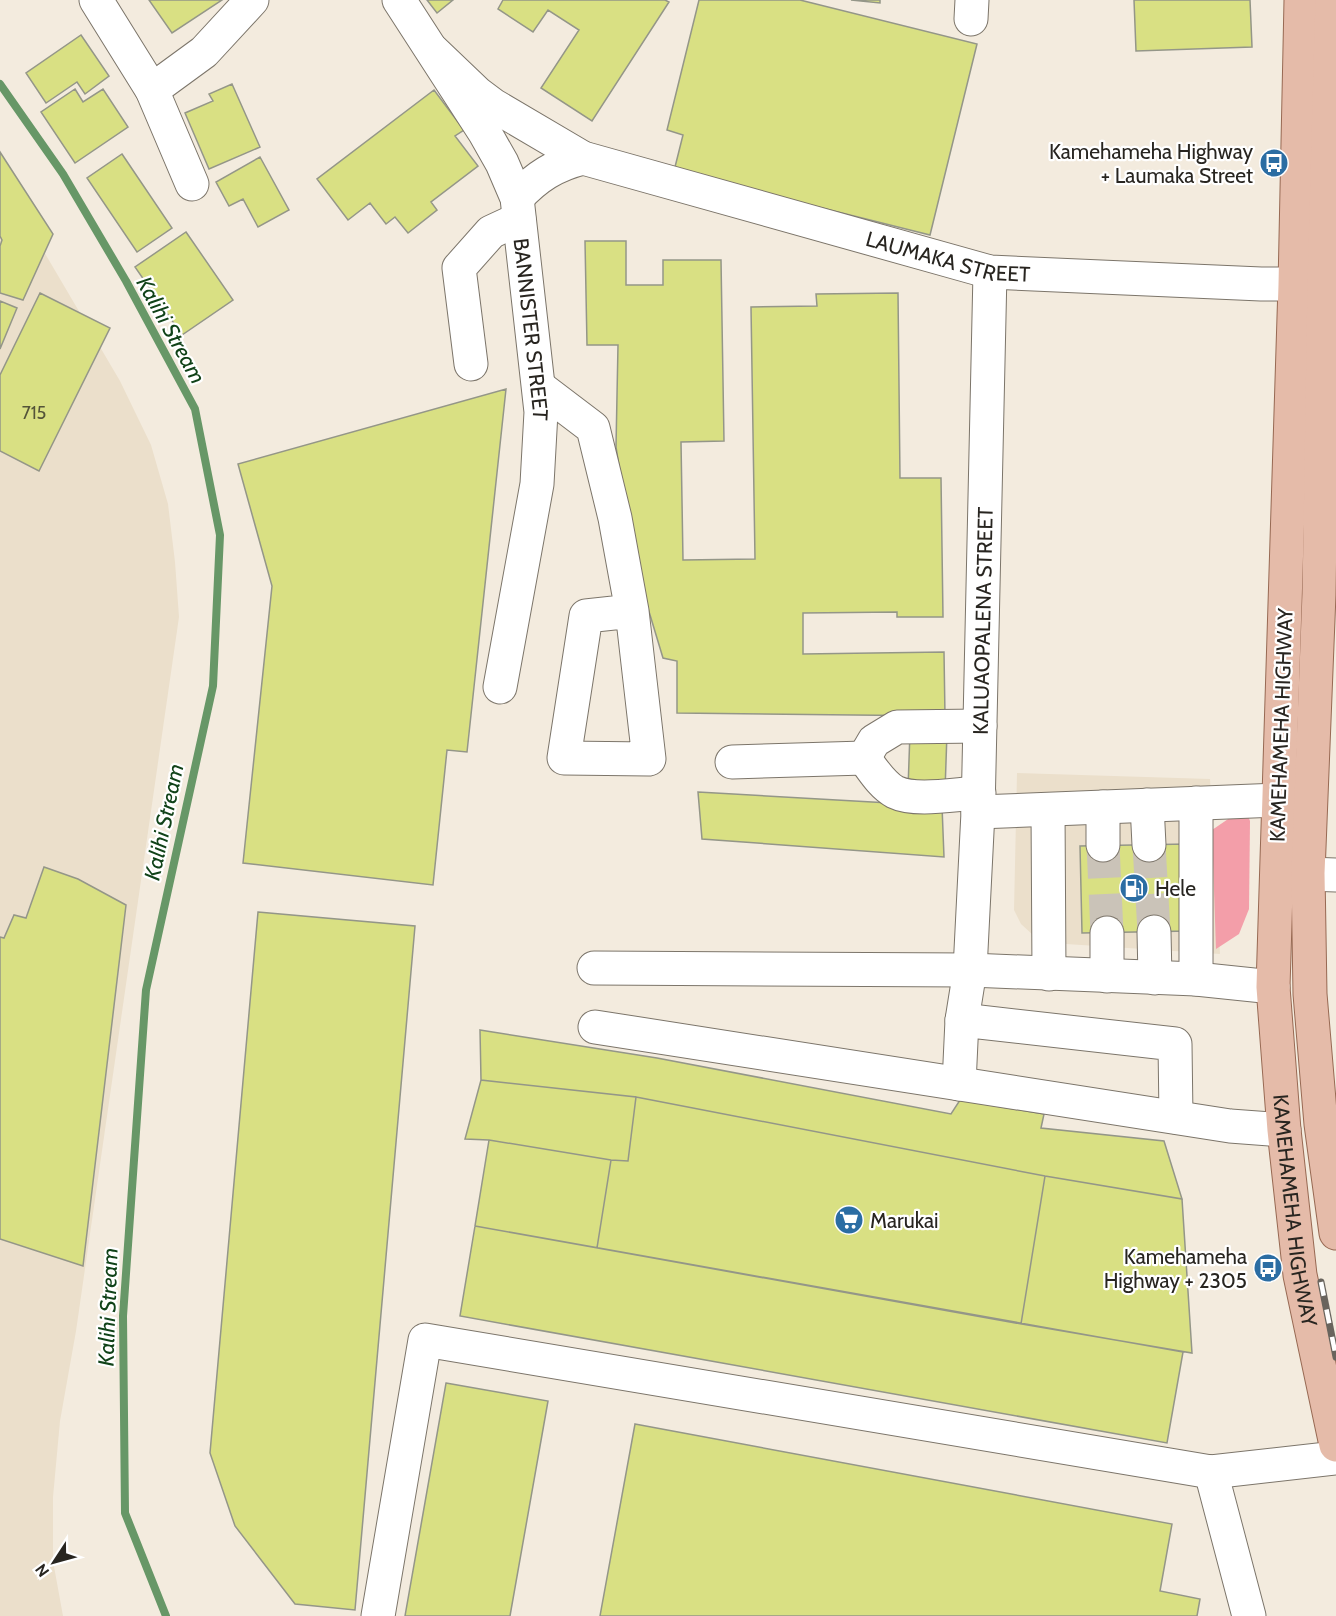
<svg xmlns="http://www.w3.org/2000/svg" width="1336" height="1616" font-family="Cabin,sans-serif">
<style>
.built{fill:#ebdfcb}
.green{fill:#f39ea9}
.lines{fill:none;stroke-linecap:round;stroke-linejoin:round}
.stream{stroke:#679767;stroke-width:8}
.building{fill:#d9e083;stroke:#949688;stroke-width:1.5}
.minor-tunnel{stroke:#cac3b8;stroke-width:33;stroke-dasharray:33 16;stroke-linecap:butt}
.minor-casing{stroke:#7c756a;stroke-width:35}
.major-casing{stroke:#976953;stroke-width:35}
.minor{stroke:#fff;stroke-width:33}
.major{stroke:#e5bba9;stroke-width:33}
.rail-casing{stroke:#69645d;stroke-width:7}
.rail{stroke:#fff;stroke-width:4.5;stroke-dasharray:14;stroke-linecap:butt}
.labels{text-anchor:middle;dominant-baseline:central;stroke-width:4.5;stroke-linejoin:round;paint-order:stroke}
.number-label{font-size:18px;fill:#545439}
.poi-label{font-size:21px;fill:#282520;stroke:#fff;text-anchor:end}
.street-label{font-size:21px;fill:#282520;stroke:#fff}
.water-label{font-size:22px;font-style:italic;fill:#104218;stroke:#fff}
</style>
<rect width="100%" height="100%" fill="#f3ebde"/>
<path class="built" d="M 0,177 L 120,381 L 151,445 L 168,504 L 175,562 L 179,617 L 76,1331 L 60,1421 L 53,1497 L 53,1561 L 63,1616 L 0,1616 Z
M 1017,773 L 1210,779 L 1220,954 L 1066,944 L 1047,940 L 1033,935 L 1021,924 L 1014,910 Z"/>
<path class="green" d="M 1246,811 L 1250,821 L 1249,909 L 1239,934 L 1216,949 L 1212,830 L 1237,813 Z"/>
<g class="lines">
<path class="stream" d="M 0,84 L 63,174 L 126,281 L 195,409 L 220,535 L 213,686 L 146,990 L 123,1316 L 125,1513 L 166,1616"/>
</g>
<path class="building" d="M 149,0 L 222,0 L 172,33 Z
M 427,0 L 453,0 L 437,13 Z
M 503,0 L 665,0 L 669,2 L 592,121 L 541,88 L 579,30 L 548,10 L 533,32 L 498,9 Z
M 699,0 L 800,0 L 977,44 L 930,235 L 674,171 L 683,135 L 667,130 Z
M 851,0 L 880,0 L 880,3 Z
M 1134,0 L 1250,0 L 1252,47 L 1136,51 Z
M 81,35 L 109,76 L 85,94 L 77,82 L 46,103 L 26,73 Z
M 232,84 L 260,147 L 209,169 L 185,113 L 213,101 L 209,94 Z
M 75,89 L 83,102 L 103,89 L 128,127 L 75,163 L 41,112 Z
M 434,90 L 464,130 L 455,136 L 478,166 L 431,202 L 437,210 L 408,233 L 395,217 L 386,224 L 370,203 L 348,220 L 317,179 Z
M 0,152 L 53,234 L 23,300 L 0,293 L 0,246 L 2,240 L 0,236 Z
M 122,154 L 172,228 L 137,252 L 87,178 Z
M 260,157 L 289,210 L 258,227 L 243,199 L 229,206 L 216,182 Z
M 186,232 L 233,300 L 182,335 L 135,267 Z
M 585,241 L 626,241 L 626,285 L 663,285 L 663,260 L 721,260 L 724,441 L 681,442 L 683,560 L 755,559 L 751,307 L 817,306 L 816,294 L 898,293 L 900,478 L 941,478 L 943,617 L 897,617 L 897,612 L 803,613 L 803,654 L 944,652 L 945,716 L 677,713 L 677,661 L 663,658 L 635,565 L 616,447 L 618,345 L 587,345 Z
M 40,293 L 110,328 L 39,471 L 0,451 L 0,375 Z
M 0,301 L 17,308 L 0,349 Z
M 506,389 L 467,752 L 447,750 L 433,885 L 243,863 L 272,586 L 238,464 Z
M 910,732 L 947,733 L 945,791 L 908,789 Z
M 698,792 L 942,806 L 944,857 L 702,839 Z
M 1187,844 L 1189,931 L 1082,933 L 1080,846 Z
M 44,867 L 78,879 L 126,905 L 83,1266 L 0,1239 L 0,937 L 4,938 L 14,915 L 26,918 Z
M 258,912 L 415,926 L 355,1610 L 295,1604 L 235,1526 L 210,1453 Z
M 480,1030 L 657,1058 L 951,1114 L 960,1100 L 1044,1114 L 1041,1128 L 1164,1141 L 1182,1199 L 1045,1176 L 636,1097 L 481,1080 Z
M 481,1080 L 636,1097 L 628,1161 L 611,1160 L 489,1140 L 465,1139 Z
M 636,1097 L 1045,1176 L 1021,1324 L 597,1248 L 611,1160 L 628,1161 Z
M 489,1140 L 611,1160 L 597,1248 L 475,1226 Z
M 1045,1176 L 1182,1199 L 1192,1353 L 1021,1324 Z
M 475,1226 L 1183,1352 L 1167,1443 L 460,1316 Z
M 446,1383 L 548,1401 L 510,1616 L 405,1616 Z
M 635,1424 L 1172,1524 L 1160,1591 L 1200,1599 L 1197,1616 L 600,1616 Z"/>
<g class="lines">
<path class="minor-tunnel" d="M 1103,845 L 1107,933
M 1149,845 L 1154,932"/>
<g class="minor-casing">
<g id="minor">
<path d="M 96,0 L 152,90 L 192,184"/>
<path id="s1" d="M 399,0 L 485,133 L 502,163 L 517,198 L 541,412 L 537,484 L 500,687"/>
<path d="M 971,19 L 972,0"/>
<path id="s2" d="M 433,51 L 477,93 L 493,105 L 583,158 L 990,272 L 1261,284 L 1322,284"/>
<path d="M 152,90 L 204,52 L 252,0"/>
<path d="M 517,198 C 536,177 555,165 583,158"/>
<path d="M 471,364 L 459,268 L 491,232 L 519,219"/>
<path d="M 539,387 L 593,428 L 615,518 L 632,611 L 649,759 L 564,758 L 586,616 L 632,611"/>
<path d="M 864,758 C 873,770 882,785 895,792 C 915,802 956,794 979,793"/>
<path d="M 864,758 L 874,741 L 897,727 L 980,726"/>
<path d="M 732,762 L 864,758"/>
<path d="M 1147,805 L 1149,845"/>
<path d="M 1048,810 L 1049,974"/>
<path d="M 978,812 L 1278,800"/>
<path d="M 1103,845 L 1103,807"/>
<path d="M 1281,873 L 1336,875"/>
<path d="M 1154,932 L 1155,978"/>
<path d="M 1107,933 L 1107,976"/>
<path d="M 594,968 L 970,970 L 1196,979 L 1273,987"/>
<path d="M 1196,979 L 1196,803"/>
<path id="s3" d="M 962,1020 L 970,970 L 978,812 L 990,272"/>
<path d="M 595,1027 L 1230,1126 L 1284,1130"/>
<path d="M 959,1084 L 962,1020 L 1175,1044 L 1176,1117"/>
<path d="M 1211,1472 L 1249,1616"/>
<path d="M 378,1616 L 425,1340 L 1211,1472 L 1336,1458"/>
</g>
</g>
<g class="major-casing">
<g id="major">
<path id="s4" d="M 1301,0 L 1295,285 L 1273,987 L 1284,1130 L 1300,1275 L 1336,1445"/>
<path d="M 1332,0 L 1324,284 L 1319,594 L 1308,873 L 1310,994 L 1321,1124 L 1336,1233"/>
</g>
</g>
<use href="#minor" class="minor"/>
<use href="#major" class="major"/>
<g class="rail-casing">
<path id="rail" d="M 1321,1282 L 1336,1357"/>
</g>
<use href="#rail" class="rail"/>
</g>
<defs>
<g id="bus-disc" transform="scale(1.5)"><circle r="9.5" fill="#2b6da3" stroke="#fff"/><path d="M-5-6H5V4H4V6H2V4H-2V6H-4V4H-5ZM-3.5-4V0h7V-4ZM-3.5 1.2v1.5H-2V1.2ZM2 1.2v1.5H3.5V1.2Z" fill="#fff"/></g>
<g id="fuel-disc" transform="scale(1.5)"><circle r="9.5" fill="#2b6da3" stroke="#fff"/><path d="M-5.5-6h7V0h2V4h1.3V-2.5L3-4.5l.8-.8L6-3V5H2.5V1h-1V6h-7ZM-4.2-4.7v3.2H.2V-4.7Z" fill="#fff"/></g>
<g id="supermarket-disc" transform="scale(1.5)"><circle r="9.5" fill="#2b6da3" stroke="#fff"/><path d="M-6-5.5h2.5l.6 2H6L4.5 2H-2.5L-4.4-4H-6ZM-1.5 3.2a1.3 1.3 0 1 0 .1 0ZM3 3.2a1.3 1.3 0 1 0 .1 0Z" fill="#fff"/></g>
</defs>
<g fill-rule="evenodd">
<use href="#bus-disc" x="1274" y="163"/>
<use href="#fuel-disc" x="1134" y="888"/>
<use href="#supermarket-disc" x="849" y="1220"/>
<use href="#bus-disc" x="1268" y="1268"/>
</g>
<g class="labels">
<g class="number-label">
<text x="34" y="413">715</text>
</g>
<g class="poi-label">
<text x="1253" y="151">Kamehameha Highway<tspan x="1253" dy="24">+ Laumaka Street</tspan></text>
<text x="1155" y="888" text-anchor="start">Hele</text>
<text x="870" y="1220" text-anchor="start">Marukai</text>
<text x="1247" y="1256">Kamehameha<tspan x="1247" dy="24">Highway + 2305</tspan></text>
</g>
<g class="street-label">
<text stroke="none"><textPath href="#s2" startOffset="564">LAUMAKA STREET</textPath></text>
<text stroke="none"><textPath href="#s1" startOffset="363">BANNISTER STREET</textPath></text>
<text stroke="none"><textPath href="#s3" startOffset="400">KALUAOPALENA STREET</textPath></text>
<text transform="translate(1281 725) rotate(-88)">KAMEHAMEHA HIGHWAY</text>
<text stroke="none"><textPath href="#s4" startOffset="1212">KAMEHAMEHA HIGHWAY</textPath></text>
</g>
<g class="water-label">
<text transform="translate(171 330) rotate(61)">Kalihi Stream</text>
<text transform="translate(164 822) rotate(-78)">Kalihi Stream</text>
<text transform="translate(108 1307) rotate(-88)">Kalihi Stream</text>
</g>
</g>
<g transform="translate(54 1562) rotate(234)" stroke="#ffffff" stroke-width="4.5" paint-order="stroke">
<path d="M0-4.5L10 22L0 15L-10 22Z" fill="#282520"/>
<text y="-9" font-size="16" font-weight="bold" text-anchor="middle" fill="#282520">N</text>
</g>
</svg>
